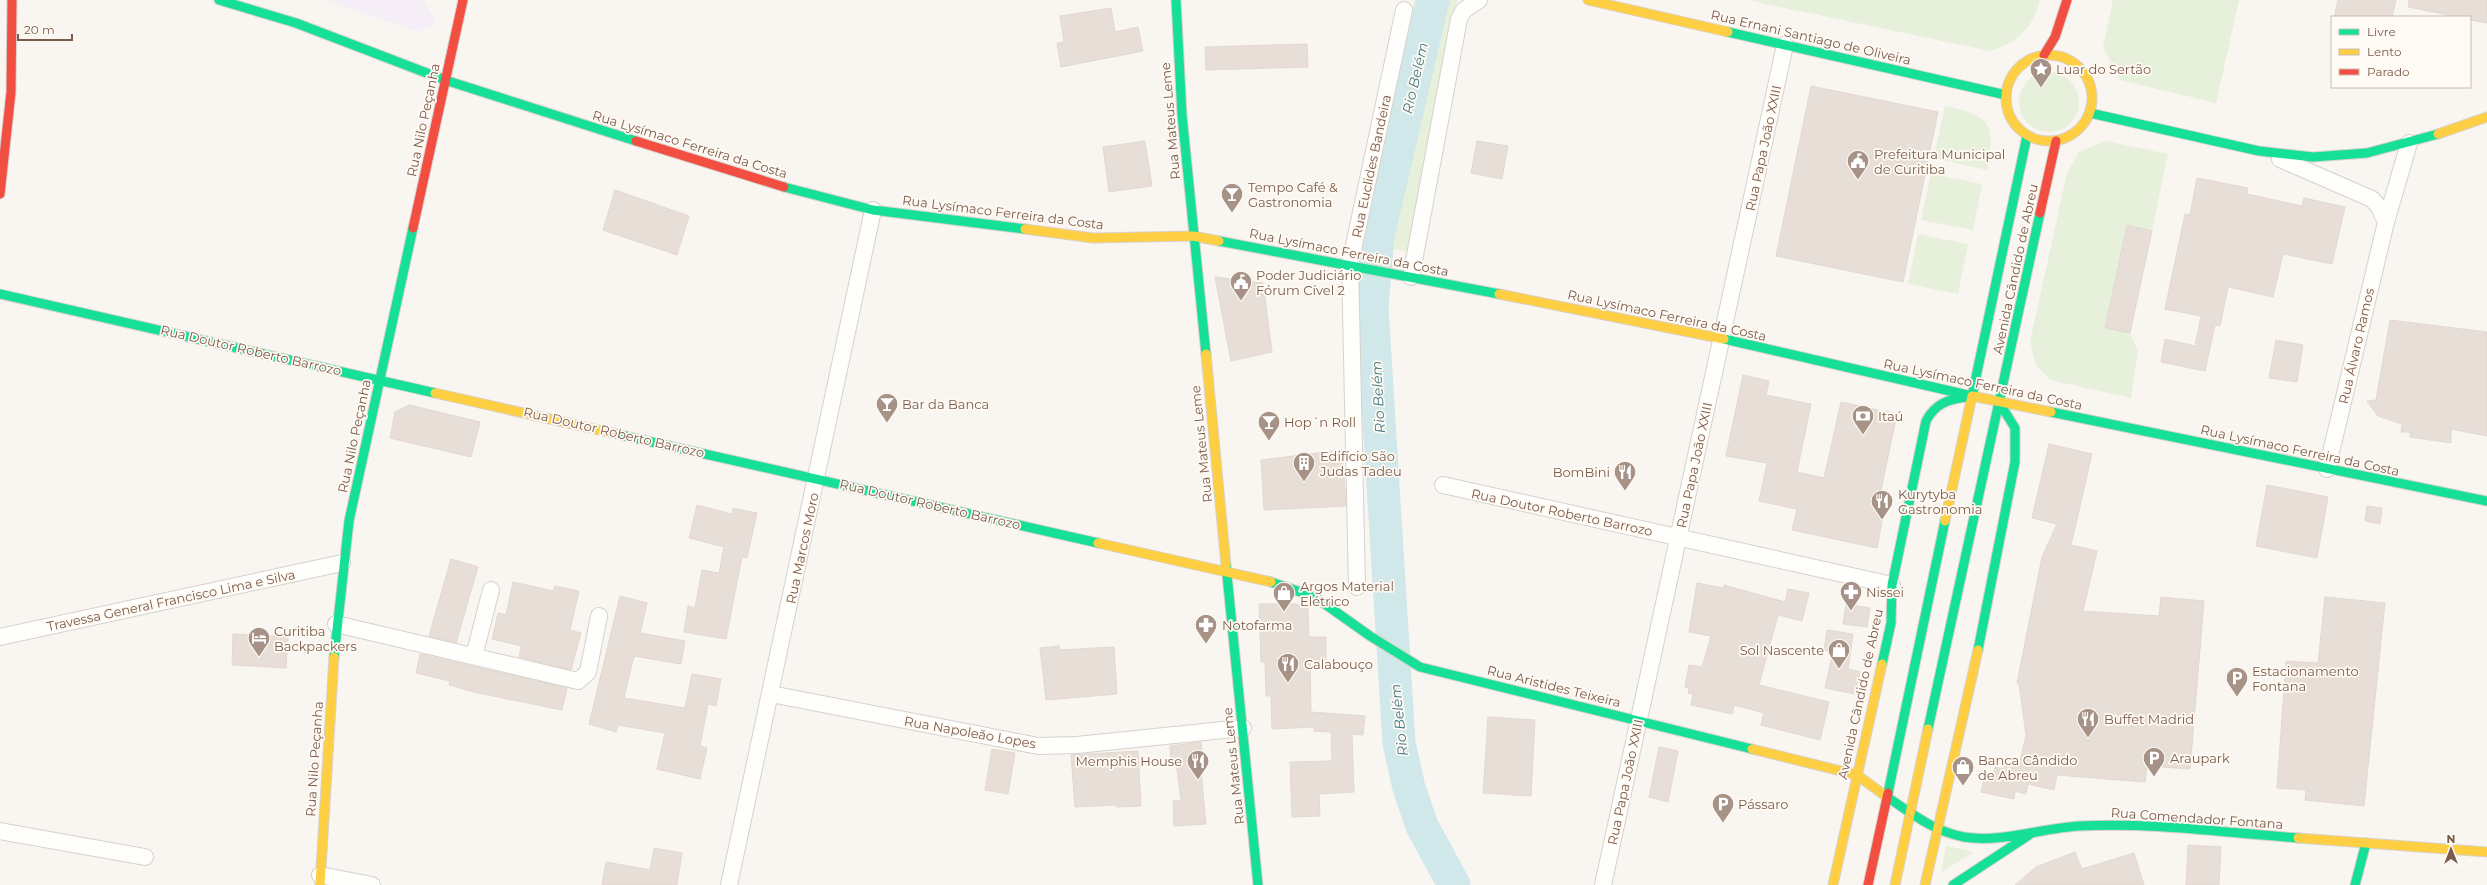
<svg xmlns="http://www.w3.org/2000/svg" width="2487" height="885" font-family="Montserrat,sans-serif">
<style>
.education{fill:#f6eef6}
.green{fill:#e7f0db}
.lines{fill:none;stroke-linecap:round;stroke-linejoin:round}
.river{stroke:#d0e8ea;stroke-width:33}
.building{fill:#e6ded7;stroke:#e2d8d2}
.street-casing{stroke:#d7d1cb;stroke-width:18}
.fast-casing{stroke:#d9d2cb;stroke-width:11}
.slow-casing{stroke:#d9d2cb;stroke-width:11}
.jam-casing{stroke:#d9d2cb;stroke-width:11}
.street{stroke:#fefefd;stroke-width:16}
.fast{stroke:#16e098;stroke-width:9}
.slow{stroke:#ffcf43;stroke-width:9}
.jam{stroke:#f24e42;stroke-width:9}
.labels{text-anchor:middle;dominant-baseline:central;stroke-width:3.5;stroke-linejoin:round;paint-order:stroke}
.street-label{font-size:13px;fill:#7a5c4d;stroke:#fffaf3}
.poi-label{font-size:13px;fill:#7a5c4d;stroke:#fffaf3;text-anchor:start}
.water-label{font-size:14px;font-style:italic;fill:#437c86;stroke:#fffaf3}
</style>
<rect width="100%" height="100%" fill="#f9f5f0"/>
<path class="education" d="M 325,0 L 424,0 L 435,20 L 433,26 L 418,32 Z"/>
<path class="green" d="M 1414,0 L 1457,0 L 1407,251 L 1368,245 Z
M 1747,0 L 2040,0 C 2034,27 2016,44 1990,51 Z
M 2113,0 L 2239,0 L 2216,103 L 2120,80 L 2103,47 Z
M2019 102a30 30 0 1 1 60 0a30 30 0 1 1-60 0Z
M 1945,106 C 1991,116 1996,123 1987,170 L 1934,158 Z
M 2105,141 L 2168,154 L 2152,231 L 2127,226 L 2105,327 L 2130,333 L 2138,352 L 2131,398 L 2050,380 L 2036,365 L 2030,342 L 2067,173 L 2079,152 Z
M 1931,174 L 1982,184 L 1973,230 L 1921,220 Z
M 1918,234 L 1968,244 L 1958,294 L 1908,284 Z
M 1946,846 L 1974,852 L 1941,872 Z"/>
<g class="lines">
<path class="river" d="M 1433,0 L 1378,236 L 1372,308 L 1399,743 L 1409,788 L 1422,826 L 1454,885"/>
</g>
<path class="building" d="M 2338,0 L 2396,0 L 2392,17 L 2334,17 Z
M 2409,0 L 2487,0 L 2487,23 L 2470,20 L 2470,17 L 2458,17 L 2408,7 Z
M 1111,8 L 1115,32 L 1138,27 L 1143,51 L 1061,67 L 1057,43 L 1064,42 L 1060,16 Z
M 1307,44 L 1308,67 L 1206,70 L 1205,47 Z
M 1811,86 L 1938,112 L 1903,282 L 1776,256 Z
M 1145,141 L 1152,186 L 1109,192 L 1103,147 Z
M 1477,141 L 1508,146 L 1502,179 L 1471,173 Z
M 2197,178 L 2248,188 L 2247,194 L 2302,206 L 2304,198 L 2345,207 L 2332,264 L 2283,254 L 2273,297 L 2228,287 L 2220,326 L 2215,325 L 2205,371 L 2161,362 L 2165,339 L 2195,346 L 2201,316 L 2165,309 L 2185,214 L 2190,215 Z
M 615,190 L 689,216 L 677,255 L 603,230 Z
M 2127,225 L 2152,231 L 2130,333 L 2105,328 Z
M 1215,277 L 1263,283 L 1272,352 L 1231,361 Z
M 2390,320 L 2487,332 L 2487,436 L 2451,429 L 2451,443 L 2410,437 L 2410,432 L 2401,432 L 2402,424 L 2378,416 L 2367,401 L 2376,400 Z
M 2276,340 L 2303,345 L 2297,382 L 2269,378 Z
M 1743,375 L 1769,381 L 1766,395 L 1811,404 L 1797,472 L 1824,478 L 1841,402 L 1897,414 L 1881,490 L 1888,492 L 1877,548 L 1792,530 L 1797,509 L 1759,501 L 1767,463 L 1726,456 Z
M 409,405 L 480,422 L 471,457 L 390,438 L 395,412 Z
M 2049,444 L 2092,454 L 2071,545 L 2097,551 L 2083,611 L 2159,616 L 2161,597 L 2204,601 L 2190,769 L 2147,766 L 2145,782 L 2057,775 L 2054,790 L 2028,784 L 2026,794 L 2015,791 L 2014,799 L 1981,792 L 1985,774 L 1993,776 L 1995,767 L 2004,769 L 2005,763 L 2019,766 L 2026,735 L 2019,684 L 2017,683 L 2042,557 L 2057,524 L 2032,518 Z
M 1342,450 L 1346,506 L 1264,510 L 1261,460 Z
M 2267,485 L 2328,497 L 2317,558 L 2256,546 Z
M 697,505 L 732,514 L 733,508 L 757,513 L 747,558 L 742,557 L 726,639 L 684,632 L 688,606 L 695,608 L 702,570 L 719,573 L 724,547 L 689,538 Z
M 2367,506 L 2382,508 L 2380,524 L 2365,521 Z
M 451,559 L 478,567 L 456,643 L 429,636 Z
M 513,582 L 553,591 L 555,586 L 579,591 L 570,630 L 581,633 L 571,670 L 519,657 L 521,646 L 492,639 L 498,613 L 506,615 Z
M 1697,583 L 1724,588 L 1724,585 L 1785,602 L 1788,589 L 1809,593 L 1802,621 L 1778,615 L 1759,685 L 1829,702 L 1820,740 L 1761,725 L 1764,713 L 1734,705 L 1732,714 L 1691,705 L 1693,694 L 1688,693 L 1689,688 L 1685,687 L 1689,665 L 1702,667 L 1711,636 L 1689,632 Z
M 620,596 L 647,603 L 640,633 L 685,641 L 681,664 L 634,656 L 624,698 L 685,708 L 692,674 L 721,679 L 716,706 L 708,704 L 700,746 L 707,748 L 700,779 L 657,769 L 665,733 L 618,725 L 616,732 L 589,724 Z
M 2325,597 L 2385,603 L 2364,806 L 2305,800 L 2306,790 L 2277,788 L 2286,661 L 2318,663 Z
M 1259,604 L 1295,604 L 1308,608 L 1309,637 L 1326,637 L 1326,662 L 1310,662 L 1311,712 L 1365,716 L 1363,735 L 1352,734 L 1354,792 L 1319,794 L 1320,816 L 1292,817 L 1290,762 L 1332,761 L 1331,732 L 1314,731 L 1314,727 L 1272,729 L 1271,696 L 1266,696 L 1265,662 L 1261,662 Z
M 1846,604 L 1870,608 L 1867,627 L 1843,624 Z
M 1827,630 L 1853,634 L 1848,669 L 1860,672 L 1855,694 L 1825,688 L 1833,652 L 1824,650 Z
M 233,634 L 288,637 L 286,668 L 232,665 Z
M 1059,646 L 1059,650 L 1114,647 L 1117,694 L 1046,700 L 1040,648 Z
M 420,654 L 567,688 L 562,710 L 478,693 L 449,685 L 450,681 L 416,673 Z
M 1488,717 L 1535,720 L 1531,796 L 1483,793 Z
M 1201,742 L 1203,760 L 1200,760 L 1206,824 L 1174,826 L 1173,801 L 1181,801 L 1176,762 L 1171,763 L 1170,746 Z
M 1659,747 L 1678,751 L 1668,802 L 1649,797 Z
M 992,749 L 1015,753 L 1008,794 L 985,790 Z
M 1138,751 L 1141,806 L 1116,807 L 1116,805 L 1075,807 L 1071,755 Z
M 2188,845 L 2221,847 L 2219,885 L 2186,885 Z
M 654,848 L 682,853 L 677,885 L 602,885 L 606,862 L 650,870 Z
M 2075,852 L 2082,869 L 2134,853 L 2144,885 L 2015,885 L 2036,867 Z"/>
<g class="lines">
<g class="street-casing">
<path id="street" d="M 2280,159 L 2372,199 L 2379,207 L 2386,222
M 1411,277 L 1459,19 L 1464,10 L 1479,0
M 2327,469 L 2386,222 L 2409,143
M 1443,485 L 1892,585
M 1357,587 L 1350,264 L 1404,10
M 336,624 L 578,681 L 588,672 L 599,616
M 0,637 L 342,563
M 474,656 L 491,590
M 771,694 L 1038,746 L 1077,745 L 1243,728
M 0,831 L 145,857
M 320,875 L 372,885
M 729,885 L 873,210
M 1603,885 L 1785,45"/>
</g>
<g class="fast-casing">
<path id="fast" d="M 219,0 L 296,23 L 445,80 L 636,141
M 1176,0 L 1182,115 L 1206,354
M 1728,32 L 2006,95
M 2090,113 L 2259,151 L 2313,157 L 2367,153 L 2438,134
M 784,187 L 873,210 L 1025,229
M 1219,241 L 1499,294
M 0,294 L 435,393
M 1724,339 L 1972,396
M 1972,396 L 2027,136
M 2051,412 L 2487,501
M 612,433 L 1098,543
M 1226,565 L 1258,885
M 1271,582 L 1315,597 L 1370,636 L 1420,667 L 1752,749
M 1978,650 L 2015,462 L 2015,428 L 1999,402 L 2040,213
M 334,657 L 349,521 L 413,228
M 1882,664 L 1891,623 L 1892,585 L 1926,421 C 1935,404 1948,399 1967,397
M 1928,729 L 1999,402
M 1888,793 L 1945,521
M 1887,797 C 1913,814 1933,831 1964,837 C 2002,843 2042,828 2079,826 C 2151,822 2226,833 2298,838
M 1953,885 L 2029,835
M 2355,885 L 2366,843"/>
</g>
<g class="slow-casing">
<path id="slow" d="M 1588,0 L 1728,32
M2006 98a43 43 0 1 1 86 0a43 43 0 1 1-86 0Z
M 2438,134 L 2487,117
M 1025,229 L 1093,238 L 1193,236 L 1219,241
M 1499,294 L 1724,339
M 1206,354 L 1226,565
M 435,393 L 612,433
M 1945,521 L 1972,396 L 2051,412
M 1098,543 L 1271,582
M 1752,749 L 1857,775 L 1887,797
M 2298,838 L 2487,852
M 320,885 L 334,657
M 1833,885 L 1882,664
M 1895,885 L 1928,729
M 1925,885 L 1978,650"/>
</g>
<g class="jam-casing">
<path id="jam" d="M 2044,55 L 2055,37 L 2067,0
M 636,141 L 784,187
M 0,194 L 11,92 L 12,0
M 2040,213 L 2056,141
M 413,228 L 463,0
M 1868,885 L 1888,793"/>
</g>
<use href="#street" class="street"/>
<use href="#fast" class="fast"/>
<use href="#slow" class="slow"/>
<use href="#jam" class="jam"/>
</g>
<defs>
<g id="sight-pin" transform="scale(1.15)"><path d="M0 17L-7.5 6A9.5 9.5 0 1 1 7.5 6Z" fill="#a69286" stroke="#fffaf3"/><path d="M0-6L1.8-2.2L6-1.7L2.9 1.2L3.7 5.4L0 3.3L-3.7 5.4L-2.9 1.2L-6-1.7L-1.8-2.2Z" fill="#fff"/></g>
<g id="civic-pin" transform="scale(1.15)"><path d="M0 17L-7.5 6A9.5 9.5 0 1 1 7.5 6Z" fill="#a69286" stroke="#fffaf3"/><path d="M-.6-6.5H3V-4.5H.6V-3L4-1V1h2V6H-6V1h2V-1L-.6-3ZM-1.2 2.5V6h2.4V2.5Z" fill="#fff"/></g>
<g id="bar-pin" transform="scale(1.15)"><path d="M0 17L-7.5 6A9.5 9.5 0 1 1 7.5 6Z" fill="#a69286" stroke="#fffaf3"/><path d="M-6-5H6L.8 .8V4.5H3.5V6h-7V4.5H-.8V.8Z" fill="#fff"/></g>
<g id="bank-pin" transform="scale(1.15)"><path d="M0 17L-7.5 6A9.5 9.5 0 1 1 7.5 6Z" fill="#a69286" stroke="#fffaf3"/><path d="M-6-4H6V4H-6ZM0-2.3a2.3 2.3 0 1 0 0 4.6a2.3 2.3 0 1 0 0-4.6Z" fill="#fff"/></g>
<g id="building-pin" transform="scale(1.15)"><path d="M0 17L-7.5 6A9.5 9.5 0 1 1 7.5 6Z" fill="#a69286" stroke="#fffaf3"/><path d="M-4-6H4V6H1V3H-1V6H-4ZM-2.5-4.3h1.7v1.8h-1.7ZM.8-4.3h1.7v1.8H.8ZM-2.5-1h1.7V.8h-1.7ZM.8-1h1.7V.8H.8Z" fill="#fff"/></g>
<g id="restaurant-pin" transform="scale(1.15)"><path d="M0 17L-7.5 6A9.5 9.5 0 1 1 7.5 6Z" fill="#a69286" stroke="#fffaf3"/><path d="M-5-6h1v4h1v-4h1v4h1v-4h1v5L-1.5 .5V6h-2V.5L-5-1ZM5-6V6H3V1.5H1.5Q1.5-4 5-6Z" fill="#fff"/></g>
<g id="pharmacy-pin" transform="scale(1.15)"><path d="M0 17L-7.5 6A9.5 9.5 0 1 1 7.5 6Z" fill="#a69286" stroke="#fffaf3"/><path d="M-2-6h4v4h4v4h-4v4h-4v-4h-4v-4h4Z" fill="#fff"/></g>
<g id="shop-pin" transform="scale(1.15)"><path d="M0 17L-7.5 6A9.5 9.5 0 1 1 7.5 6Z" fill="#a69286" stroke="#fffaf3"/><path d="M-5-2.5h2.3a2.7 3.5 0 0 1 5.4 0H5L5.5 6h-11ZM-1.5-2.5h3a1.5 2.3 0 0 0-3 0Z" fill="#fff"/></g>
<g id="hotel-pin" transform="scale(1.15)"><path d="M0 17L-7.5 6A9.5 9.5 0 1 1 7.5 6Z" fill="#a69286" stroke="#fffaf3"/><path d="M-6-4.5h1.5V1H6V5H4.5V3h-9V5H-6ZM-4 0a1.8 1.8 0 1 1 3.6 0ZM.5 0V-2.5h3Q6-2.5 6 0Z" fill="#fff"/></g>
<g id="parking-pin" transform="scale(1.15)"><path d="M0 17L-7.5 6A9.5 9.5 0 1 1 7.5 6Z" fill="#a69286" stroke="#fffaf3"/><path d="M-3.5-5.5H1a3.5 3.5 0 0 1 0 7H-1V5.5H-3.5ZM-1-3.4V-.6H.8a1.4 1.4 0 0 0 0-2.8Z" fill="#fff"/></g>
</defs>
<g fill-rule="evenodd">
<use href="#sight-pin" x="2041" y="69"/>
<use href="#civic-pin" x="1858" y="161"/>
<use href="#bar-pin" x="1232" y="194"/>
<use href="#civic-pin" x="1241" y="282"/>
<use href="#bar-pin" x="887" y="404"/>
<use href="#bank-pin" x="1863" y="416"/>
<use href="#bar-pin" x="1269" y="422"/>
<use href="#building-pin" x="1304" y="463"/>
<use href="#restaurant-pin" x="1625" y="472"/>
<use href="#restaurant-pin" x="1882" y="501"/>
<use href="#pharmacy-pin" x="1851" y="592"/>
<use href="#shop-pin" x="1284" y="593"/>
<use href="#pharmacy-pin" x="1206" y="625"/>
<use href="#hotel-pin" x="259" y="638"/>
<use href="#shop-pin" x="1839" y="650"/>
<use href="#restaurant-pin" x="1288" y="664"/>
<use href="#parking-pin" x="2237" y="678"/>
<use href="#restaurant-pin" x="2088" y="719"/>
<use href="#parking-pin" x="2154" y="758"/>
<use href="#restaurant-pin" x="1198" y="761"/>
<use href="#shop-pin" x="1963" y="767"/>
<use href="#parking-pin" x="1723" y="804"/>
</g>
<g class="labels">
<g class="street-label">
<text transform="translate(1811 37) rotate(13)">Rua Ernani Santiago de Oliveira</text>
<text transform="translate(423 120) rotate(-78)">Rua Nilo Peçanha</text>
<text transform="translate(1170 121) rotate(-95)">Rua Mateus Leme</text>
<text transform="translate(690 144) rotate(17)">Rua Lysímaco Ferreira da Costa</text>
<text transform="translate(1763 148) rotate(-78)">Rua Papa João XXIII</text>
<text transform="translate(1371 166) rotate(-78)">Rua Euclides Bandeira</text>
<text transform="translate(1003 212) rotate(7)">Rua Lysímaco Ferreira da Costa</text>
<text transform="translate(1349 252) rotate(11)">Rua Lysímaco Ferreira da Costa</text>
<text transform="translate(2015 269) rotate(-78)">Avenida Cândido de Abreu</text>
<text transform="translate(1667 315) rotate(12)">Rua Lysímaco Ferreira da Costa</text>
<text transform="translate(2356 346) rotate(-77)">Rua Álvaro Ramos</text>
<text transform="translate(251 350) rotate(13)">Rua Doutor Roberto Barrozo</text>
<text transform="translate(1983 384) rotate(12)">Rua Lysímaco Ferreira da Costa</text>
<text transform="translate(614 432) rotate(13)">Rua Doutor Roberto Barrozo</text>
<text transform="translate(354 436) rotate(-78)">Rua Nilo Peçanha</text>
<text transform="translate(1201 444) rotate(-96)">Rua Mateus Leme</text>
<text transform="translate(2300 450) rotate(12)">Rua Lysímaco Ferreira da Costa</text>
<text transform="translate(1694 465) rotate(-78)">Rua Papa João XXIII</text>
<text transform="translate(930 504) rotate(13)">Rua Doutor Roberto Barrozo</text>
<text transform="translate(1562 512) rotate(12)">Rua Doutor Roberto Barrozo</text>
<text transform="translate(802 548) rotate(-78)">Rua Marcos Moro</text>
<text transform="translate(171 600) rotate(-12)">Travessa General Francisco Lima e Silva</text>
<text transform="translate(1554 686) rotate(14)">Rua Aristides Teixeira</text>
<text transform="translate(1860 694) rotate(-78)">Avenida Cândido de Abreu</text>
<text transform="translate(970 732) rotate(10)">Rua Napoleão Lopes</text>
<text transform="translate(314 759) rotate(-86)">Rua Nilo Peçanha</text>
<text transform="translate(1233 766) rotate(-96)">Rua Mateus Leme</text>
<text transform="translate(1625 782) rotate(-78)">Rua Papa João XXIII</text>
<text transform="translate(2197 818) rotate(4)">Rua Comendador Fontana</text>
</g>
<g class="poi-label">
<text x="2056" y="69">Luar do Sertão</text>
<text x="1874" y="154">Prefeitura Municipal<tspan x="1874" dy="15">de Curitiba</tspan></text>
<text x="1248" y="187">Tempo Café &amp;<tspan x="1248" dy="15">Gastronomia</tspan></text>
<text x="1256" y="275">Poder Judiciário<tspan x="1256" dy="15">Fórum Cível 2</tspan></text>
<text x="902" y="404">Bar da Banca</text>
<text x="1878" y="416">Itaú</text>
<text x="1284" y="422">Hop´n Roll</text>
<text x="1320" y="456">Edifício São<tspan x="1320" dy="15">Judas Tadeu</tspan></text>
<text x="1610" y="472" text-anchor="end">BomBini</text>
<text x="1898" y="494">Kurytyba<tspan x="1898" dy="15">Gastronomia</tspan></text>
<text x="1300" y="586">Argos Material<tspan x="1300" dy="15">Elétrico</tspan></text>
<text x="1866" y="592">Nissei</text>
<text x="1222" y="625">Notofarma</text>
<text x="274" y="631">Curitiba<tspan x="274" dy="15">Backpackers</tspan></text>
<text x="1824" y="650" text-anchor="end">Sol Nascente</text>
<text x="1304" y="664">Calabouço</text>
<text x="2252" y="671">Estacionamento<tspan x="2252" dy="15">Fontana</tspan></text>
<text x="2104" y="719">Buffet Madrid</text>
<text x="2170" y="758">Araupark</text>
<text x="1978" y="760">Banca Cândido<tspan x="1978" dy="15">de Abreu</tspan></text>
<text x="1182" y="761" text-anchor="end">Memphis House</text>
<text x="1738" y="804">Pássaro</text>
</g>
<g class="water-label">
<text transform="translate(1415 78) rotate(-77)">Rio Belém</text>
<text transform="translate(1378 397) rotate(-93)">Rio Belém</text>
<text transform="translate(1399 720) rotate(-96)">Rio Belém</text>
</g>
</g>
<rect x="2331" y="16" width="140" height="72" fill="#fffaf3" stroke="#cabbb1"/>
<rect x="2339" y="29" width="20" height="6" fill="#16e098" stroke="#cabbb1"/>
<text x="2367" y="36" font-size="12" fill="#7a5c4d">Livre</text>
<rect x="2339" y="49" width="20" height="6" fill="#ffcf43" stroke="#cabbb1"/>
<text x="2367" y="56" font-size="12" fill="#7a5c4d">Lento</text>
<rect x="2339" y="69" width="20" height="6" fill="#f24e42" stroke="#cabbb1"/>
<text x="2367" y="76" font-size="12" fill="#7a5c4d">Parado</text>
<g transform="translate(2451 849)" stroke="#fffaf3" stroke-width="3" paint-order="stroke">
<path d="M0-3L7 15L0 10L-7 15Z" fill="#7a5c4d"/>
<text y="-6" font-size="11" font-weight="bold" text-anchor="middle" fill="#7a5c4d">N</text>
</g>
<path d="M18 34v6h54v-6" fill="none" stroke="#7a5c4d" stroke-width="2"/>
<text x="24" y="34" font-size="12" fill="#7a5c4d" stroke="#fffaf3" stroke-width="3" paint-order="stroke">20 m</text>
</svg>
